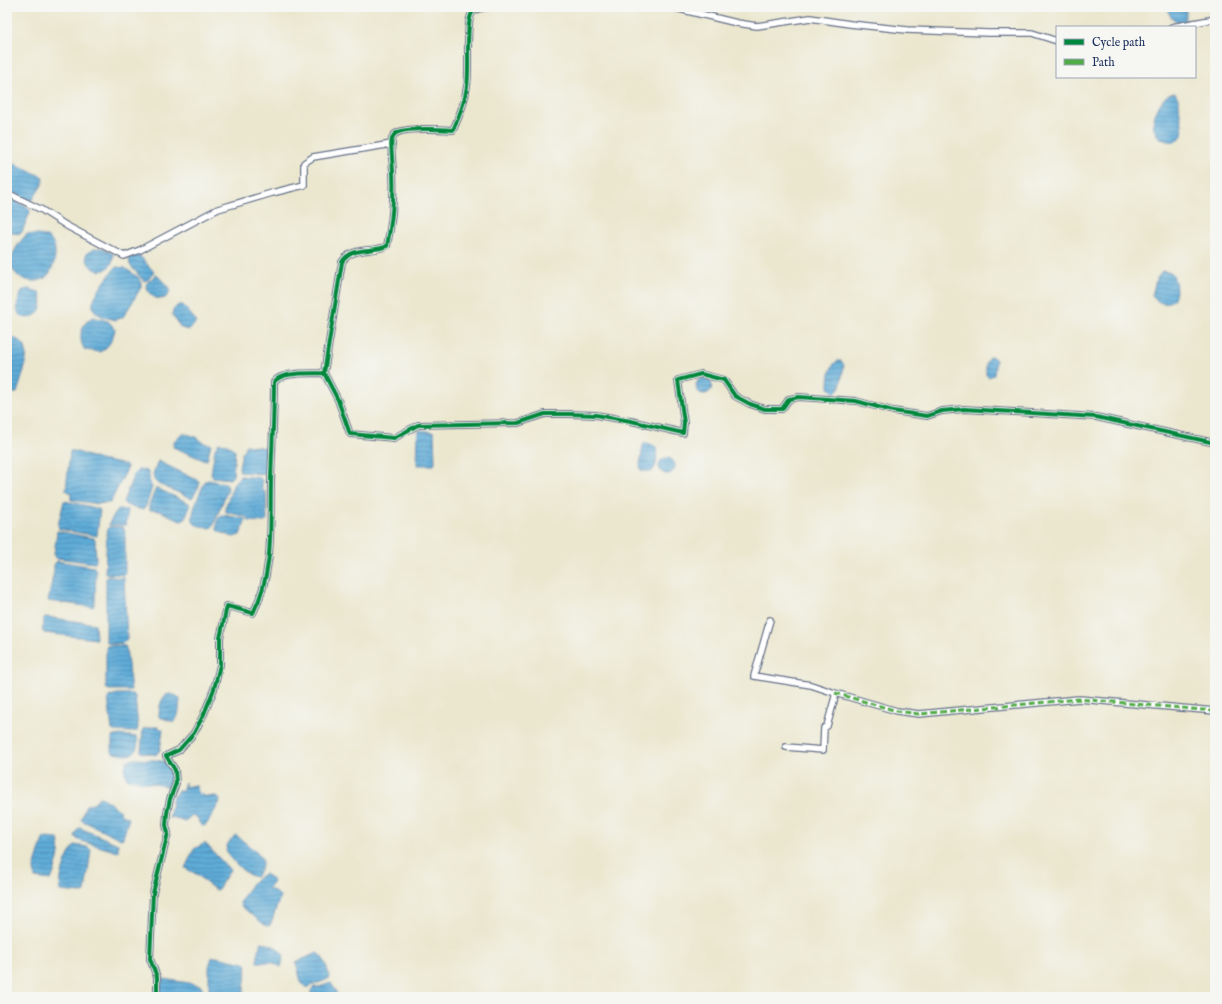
<svg xmlns="http://www.w3.org/2000/svg" width="1222" height="1004" font-family="'IM FELL English',serif">
<style>
.water{fill:url(#water-rules);stroke:#3c6e9b}
.lines{fill:none;stroke-linecap:round;stroke-linejoin:round}
.minor-casing{stroke:#646f86;stroke-width:8}
.minor{stroke:#fff;stroke-width:5.5}
.quiet{stroke:#52ab49;stroke-width:3;stroke-dasharray:6 3;stroke-linecap:butt}
.cycleway-casing{stroke:#f6f6f2;stroke-width:6}
.cycleway{stroke:#00873e;stroke-width:4}
</style>
<defs>
<pattern id="water-rules" width="6" height="5" patternUnits="userSpaceOnUse"><rect width="6" height="5" fill="#5eacd8"/><path d="M0 2.5h6" fill="none" stroke="#4d8cb2"/></pattern>
</defs>
<rect width="100%" height="100%" fill="#f6f6f2"/>
<filter id="ink" filterUnits="userSpaceOnUse"><feTurbulence type="fractalNoise" baseFrequency=".025" numOctaves="2"/><feDisplacementMap in="SourceGraphic" scale="8" xChannelSelector="R" yChannelSelector="G"/><feConvolveMatrix kernelMatrix="1 2 1 2 8 2 1 2 1" color-interpolation-filters="sRGB"/></filter>
<filter id="wash" filterUnits="userSpaceOnUse"><feTurbulence type="fractalNoise" baseFrequency=".012" numOctaves="4" result="noise"/><feDisplacementMap in="SourceGraphic" scale="16" xChannelSelector="R" yChannelSelector="G"/><feGaussianBlur stdDeviation="0.9" result="paint"/><feColorMatrix in="noise" values="0 0 0 0 0 0 0 0 0 0 0 0 0 0 0 0 0 1.4 0 .05"/><feComposite in="paint" operator="in"/></filter>
<g filter="url(#wash)">
<rect width="100%" height="100%" fill="#ebe7cf"/>
<path class="water" d="M 1167,7 L 1186,7 L 1186,15 L 1184,22 C 1174,23 1169,16 1167,7 Z
M 1175,93 C 1180,100 1179,106 1180,114 C 1181,121 1184,127 1182,135 C 1177,149 1141,140 1158,108 C 1162,100 1166,94 1175,93 Z
M 7,161 L 9,161 L 43,177 L 43,183 L 32,201 L 25,199 L 7,190 Z
M 7,197 L 29,208 L 30,212 L 22,232 C 17,235 12,233 7,230 Z
M 27,234 C 33,235 42,234 48,238 C 60,245 55,270 46,277 C 36,286 15,279 12,267 C 9,256 19,242 27,234 Z
M 100,248 L 104,249 L 113,254 C 114,277 87,275 86,255 C 90,250 93,249 100,248 Z
M 136,255 L 140,256 L 154,272 L 148,280 L 144,281 L 142,279 L 130,265 L 129,258 Z
M 116,267 L 125,268 L 139,278 L 141,282 L 141,287 L 133,301 L 123,317 L 116,320 C 92,315 86,308 101,287 C 106,280 111,273 116,267 Z
M 1162,271 L 1172,273 C 1175,279 1178,291 1174,298 C 1168,307 1157,303 1152,296 L 1156,280 Z
M 155,275 L 158,276 L 170,289 C 168,306 147,299 146,284 Z
M 29,289 L 39,292 C 54,323 0,330 23,290 Z
M 178,305 L 183,305 L 197,322 L 189,330 L 181,328 L 172,315 L 173,310 Z
M 93,317 L 108,321 L 115,329 C 113,339 109,347 100,352 L 85,350 C 77,339 81,323 93,317 Z
M 7,337 C 14,338 22,340 25,347 C 30,357 20,383 17,393 L 7,393 Z
M 989,357 L 993,357 L 996,360 L 994,375 L 988,377 L 986,375 L 986,363 Z
M 837,361 L 841,361 L 844,365 L 840,387 L 835,393 L 829,388 C 829,379 829,367 837,361 Z
M696 386a8 8 0 1 1 16 0a8 8 0 1 1-16 0Z
M 421,430 L 434,432 L 435,462 L 434,465 L 417,465 L 418,431 Z
M 183,434 C 188,434 192,435 197,438 C 203,441 204,445 211,444 L 207,460 L 201,459 L 173,447 L 174,441 Z
M 220,443 L 226,444 L 235,450 L 233,476 L 230,479 L 213,477 L 211,474 L 215,449 L 218,444 Z
M 645,443 L 650,444 L 656,447 C 657,455 658,467 651,472 L 641,470 L 640,465 L 643,445 Z
M 246,445 L 267,448 L 267,471 L 265,474 L 240,472 L 239,467 L 242,453 Z
M 70,451 L 74,451 L 100,460 L 126,465 L 127,467 L 126,471 L 110,503 L 103,503 L 99,504 L 71,500 L 71,493 L 66,490 Z
M659 466a8 8 0 1 1 16 0a8 8 0 1 1-16 0Z
M 158,461 L 199,481 L 199,486 L 193,497 L 191,498 L 158,484 L 154,480 L 153,474 Z
M 139,469 L 147,471 C 151,476 147,480 152,487 L 146,506 L 143,510 L 126,505 L 123,502 L 134,474 Z
M 240,476 L 260,478 L 262,480 L 262,489 L 266,493 L 267,520 L 265,522 L 249,521 L 247,517 L 226,512 L 225,508 L 234,483 Z
M 209,480 L 225,484 L 227,485 L 228,489 L 213,526 L 210,528 C 206,527 198,526 195,524 C 187,518 202,489 205,481 Z
M 156,488 L 189,503 L 190,507 L 184,520 L 179,520 L 160,511 L 149,510 L 149,505 Z
M 64,501 L 88,506 L 100,510 L 97,536 L 59,529 L 58,525 Z
M 118,509 L 128,510 L 126,525 L 109,525 L 109,523 Z
M 222,515 L 246,519 L 240,535 L 233,537 L 218,531 C 215,526 217,517 222,515 Z
M 109,527 L 122,527 L 125,530 L 125,573 L 124,575 L 107,574 L 105,573 L 107,532 Z
M 57,531 L 93,538 L 95,539 L 96,560 L 95,563 L 56,558 L 54,554 Z
M 57,561 L 94,567 L 96,571 L 95,601 L 93,607 L 48,601 L 54,571 L 54,565 Z
M 107,577 L 124,578 L 127,638 C 125,645 114,644 108,643 L 106,641 L 106,579 Z
M 46,617 L 95,624 L 96,639 L 44,633 C 41,630 43,622 44,618 Z
M 111,645 L 125,646 L 126,648 L 131,690 L 109,690 L 106,688 L 106,648 L 107,646 Z
M 117,694 L 133,694 L 135,697 L 138,727 L 137,731 L 132,732 L 114,731 L 112,730 L 108,698 L 110,696 Z
M 170,694 L 177,696 L 180,699 C 179,706 180,717 174,722 L 159,717 C 159,710 160,700 166,695 Z
M 154,727 L 158,727 L 163,730 L 160,750 L 156,755 L 141,752 L 141,750 L 143,729 Z
M 120,735 L 137,737 C 138,741 138,743 137,747 C 133,759 122,754 113,753 L 112,751 L 112,737 Z
M 134,759 L 156,760 L 167,762 L 173,773 L 170,787 L 128,779 C 124,774 124,767 127,761 Z
M 185,782 L 185,787 L 194,785 L 196,786 L 199,794 L 208,797 L 215,796 L 219,798 L 220,802 L 206,825 L 202,826 L 199,823 L 198,818 L 192,815 L 185,821 L 172,817 L 169,819 L 173,796 L 175,795 L 178,791 L 182,791 Z
M 99,797 L 103,798 L 119,810 L 121,815 L 129,818 L 123,838 L 121,839 L 81,820 L 86,805 L 94,804 Z
M 80,828 L 118,844 L 118,852 L 78,840 L 75,836 L 78,829 Z
M 236,835 L 256,852 L 263,860 L 261,869 L 256,877 C 245,876 234,861 227,853 C 224,846 231,839 236,835 Z
M 44,838 L 58,839 C 63,848 55,871 51,880 L 35,878 L 34,868 L 42,842 Z
M 205,843 L 230,870 L 218,889 L 216,890 L 206,883 L 198,875 L 185,868 L 194,849 Z
M 76,845 L 88,847 L 91,850 L 85,892 L 82,893 L 61,891 C 57,882 68,850 76,845 Z
M 265,874 L 271,878 L 273,882 L 268,888 L 278,894 L 280,897 L 271,923 L 269,926 L 265,925 L 242,907 L 240,903 C 243,895 256,876 265,874 Z
M 262,942 L 276,947 L 284,955 L 281,967 L 272,962 L 257,962 L 259,948 Z
M 317,953 C 324,956 328,969 329,977 L 328,979 L 308,987 L 305,987 L 301,982 L 296,962 Z
M 212,957 L 216,957 L 245,963 L 247,965 L 243,997 L 209,997 L 209,967 Z
M 165,979 L 200,985 L 203,990 L 201,996 L 161,997 L 160,992 L 162,980 Z
M 331,983 L 339,997 L 311,997 L 311,991 L 314,987 L 319,987 Z"/>
</g>
<g filter="url(#ink)">
<g class="lines">
<g class="minor-casing">
<path id="minor" d="M 671,7 L 737,23 L 757,26 L 810,18 L 850,24 L 907,30 L 988,33 L 1032,33 L 1057,41
M 1172,27 L 1215,19
M 7,193 L 42,210 L 67,226 L 124,256 L 140,250 L 218,209 L 272,193 L 304,185 L 304,163 L 313,157 L 392,144
M 324,373 L 338,400 L 350,434 L 394,438 L 418,425 L 518,423 L 545,414 L 570,414 L 596,415 L 631,421 L 683,433 L 684,423 L 678,380 L 701,374 L 724,380 L 735,396 L 750,404 L 765,409 L 782,409 L 789,399 L 799,397 L 856,401 L 893,411 L 927,416 L 942,411 L 964,409 L 1096,417 L 1215,443
M 770,620 L 754,676 L 811,685 L 835,693 L 835,697 L 827,726 L 824,728 L 823,750 L 786,747
M 835,693 L 897,711 L 919,714 L 1079,699 L 1215,711
M 157,997 L 157,977 L 150,959 L 153,893 L 168,833 L 166,825 L 167,813 L 170,799 L 176,783 L 175,770 L 166,756 L 179,750 L 194,733 L 204,714 L 214,689 L 220,665 L 220,638 L 227,606 L 253,613 C 274,573 270,525 271,481 C 272,448 274,415 274,382 C 282,371 311,374 324,373 L 342,262 C 352,246 372,253 387,246 C 393,217 395,187 392,158 C 392,151 389,139 395,134 C 403,127 441,129 453,130 C 460,115 465,102 467,86 C 470,72 465,22 472,13 C 475,8 481,9 486,7"/>
</g>
<use href="#minor" class="minor"/>
<path class="quiet" d="M 835,693 L 897,711 L 919,714 L 1079,699 L 1215,711"/>
<g class="cycleway-casing">
<path id="cycleway" d="M 324,373 L 338,400 L 350,434 L 394,438 L 418,425 L 518,423 L 545,414 L 570,414 L 596,415 L 631,421 L 683,433 L 684,423 L 678,380 L 701,374 L 724,380 L 735,396 L 750,404 L 765,409 L 782,409 L 789,399 L 799,397 L 856,401 L 893,411 L 927,416 L 942,411 L 964,409 L 1096,417 L 1215,443
M 157,997 L 157,977 L 150,959 L 153,893 L 168,833 L 166,825 L 167,813 L 170,799 L 176,783 L 175,770 L 166,756 L 179,750 L 194,733 L 204,714 L 214,689 L 220,665 L 220,638 L 227,606 L 253,613 C 274,573 270,525 271,481 C 272,448 274,415 274,382 C 282,371 311,374 324,373 L 342,262 C 352,246 372,253 387,246 C 393,217 395,187 392,158 C 392,151 389,139 395,134 C 403,127 441,129 453,130 C 460,115 465,102 467,86 C 470,72 465,22 472,13 C 475,8 481,9 486,7"/>
</g>
<use href="#cycleway" class="cycleway"/>
</g>
</g>
<rect width="1222" height="1004" fill="none" stroke="#f6f6f2" stroke-width="24"/>
<rect x="1056" y="26" width="140" height="52" fill="#f6f6f2" stroke="#9ea6b7"/>
<rect x="1064" y="39" width="20" height="6" fill="#00873e" stroke="#9ea6b7"/>
<text x="1092" y="46" font-size="12" fill="#1b2f5e">Cycle path</text>
<rect x="1064" y="59" width="20" height="6" fill="#52ab49" stroke="#9ea6b7"/>
<text x="1092" y="66" font-size="12" fill="#1b2f5e">Path</text>
</svg>
